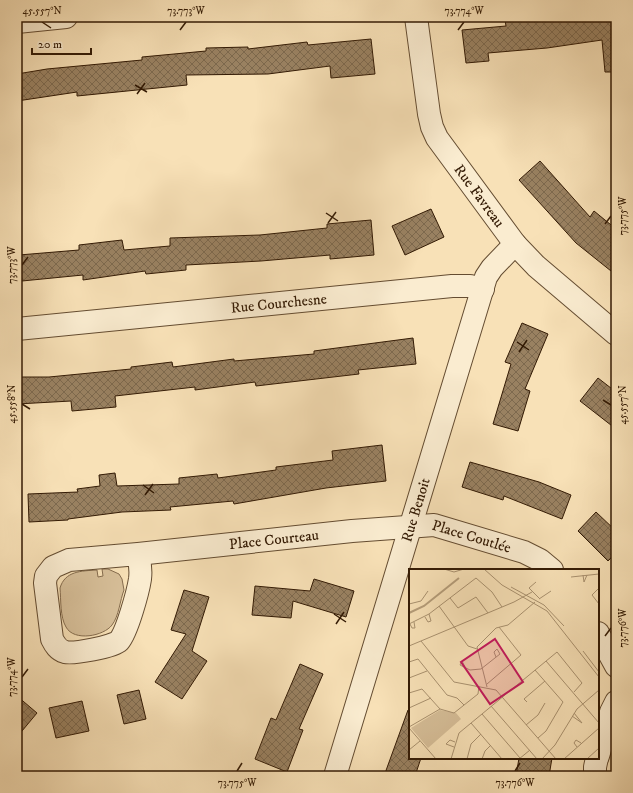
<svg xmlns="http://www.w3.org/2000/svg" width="633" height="793" font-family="'IM FELL DW Pica',serif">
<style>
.green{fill:#d7bf99;stroke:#856c4e}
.building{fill:url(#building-cross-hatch);stroke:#331a04}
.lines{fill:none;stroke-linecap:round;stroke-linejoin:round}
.minor-casing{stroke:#644c31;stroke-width:24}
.minor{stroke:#faecd0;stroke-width:22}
.ticks{fill:none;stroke:#331a04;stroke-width:1.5}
.labels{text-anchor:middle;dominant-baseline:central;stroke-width:3;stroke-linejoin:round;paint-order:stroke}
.street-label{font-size:15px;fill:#331a04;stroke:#faecd0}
.inset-river{fill:none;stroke:#b59d7a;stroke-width:2}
.inset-road{fill:none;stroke:#a9916f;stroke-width:1}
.view{fill:#c2185b;fill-opacity:0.15;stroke:#c2185b;stroke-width:2}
.inset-edge{fill:none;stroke:#331a04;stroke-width:2}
.neatline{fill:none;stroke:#331a04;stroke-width:1.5}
.ticks-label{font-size:10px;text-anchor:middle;fill:#331a04}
</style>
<defs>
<pattern id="building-cross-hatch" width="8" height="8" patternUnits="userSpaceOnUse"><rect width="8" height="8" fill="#998161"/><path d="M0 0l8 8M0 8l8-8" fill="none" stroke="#7d694e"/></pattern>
</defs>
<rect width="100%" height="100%" fill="#f8e1b7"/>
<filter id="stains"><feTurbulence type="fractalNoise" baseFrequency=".005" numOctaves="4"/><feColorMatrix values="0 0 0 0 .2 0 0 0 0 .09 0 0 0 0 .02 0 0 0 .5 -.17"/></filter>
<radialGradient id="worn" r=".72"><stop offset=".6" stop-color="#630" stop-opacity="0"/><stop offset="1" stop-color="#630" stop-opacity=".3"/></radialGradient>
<path class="green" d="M 102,569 L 108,569 L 119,574 L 122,579 L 124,590 C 120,600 119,616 112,625 C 104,636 74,642 66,627 C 60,617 61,600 60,588 C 65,571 81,571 97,570 L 98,577 L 103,576 Z"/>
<path class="building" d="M 557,17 L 616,17 L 616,72 L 605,72 L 602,40 L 547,48 L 488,53 L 489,61 L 466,63 L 462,30 L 506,26 L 505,20 L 528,18 L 528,21 Z
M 371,39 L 375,74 L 331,78 L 330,66 L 268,74 L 186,75 L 187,85 L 77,96 L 77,92 L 17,101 L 17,74 L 47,69 L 142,60 L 142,57 L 206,51 L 206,48 L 248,47 L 248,49 L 307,42 L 308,45 Z
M 540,161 L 590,217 L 594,211 L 616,229 L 616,275 L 576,243 L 519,180 Z
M 431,209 L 444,237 L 405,255 L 392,226 Z
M 371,220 L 374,255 L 330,259 L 330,255 L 261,261 L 186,265 L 186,270 L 146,274 L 145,271 L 83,280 L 83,275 L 22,281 L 19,255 L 79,250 L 79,245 L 122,240 L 124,250 L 170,246 L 170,238 L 260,235 L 327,228 L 327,224 Z
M 522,323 L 548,334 L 525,389 L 530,391 L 518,431 L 493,424 L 511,364 L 505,362 Z
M 413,338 L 416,364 L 358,370 L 359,374 L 256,386 L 255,382 L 195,390 L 195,387 L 115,396 L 116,407 L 72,411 L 71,401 L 17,404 L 17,377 L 49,377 L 131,369 L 131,367 L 172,362 L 173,367 L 234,359 L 234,361 L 314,354 L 314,351 Z
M 598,378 L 616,392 L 616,429 L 580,401 Z
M 382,445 L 386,481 L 326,488 L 234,504 L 233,501 L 170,507 L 171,510 L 122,512 L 68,519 L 68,520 L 29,522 L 28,494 L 78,492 L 77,489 L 100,486 L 99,475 L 115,473 L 117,486 L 179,484 L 179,478 L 217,474 L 218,478 L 276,470 L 276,467 L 333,460 L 332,451 Z
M 470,462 L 539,482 L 571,495 L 562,519 L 504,496 L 503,500 L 462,487 Z
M 596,512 L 616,531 L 616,553 L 608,561 L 578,531 Z
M 314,579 L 354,591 L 346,617 L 293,601 L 291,618 L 252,615 L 255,586 L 310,591 Z
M 184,590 L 209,597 L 192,651 L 207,661 L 182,699 L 155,682 L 186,634 L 171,630 Z
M 300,664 L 323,674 L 299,729 L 303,730 L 287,772 L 255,759 L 271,718 L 276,720 Z
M 139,690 L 146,719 L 124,724 L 117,695 Z
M 17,696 L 37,713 L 17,737 Z
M 82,701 L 89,731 L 56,738 L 49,708 Z
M 408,710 L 410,710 L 410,758 L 421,758 L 415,776 L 384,776 Z
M 519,758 L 552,758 L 549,776 L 516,776 Z"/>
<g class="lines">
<g class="minor-casing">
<g id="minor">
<path id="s1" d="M 416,17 L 429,114 L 432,127 L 437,138 L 515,244 L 536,266 L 616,334"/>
<path d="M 17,22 L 66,17"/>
<path id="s2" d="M 17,329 L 452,286 L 470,286 L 483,289"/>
<path id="s3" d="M 138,554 C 140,562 141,571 140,579 C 138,592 127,632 119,641 C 113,647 73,654 65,652 C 58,650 55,645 52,639 L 45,583 L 46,576 L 53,567 L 69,560 L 138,554 L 352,531 L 434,525 L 524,552 L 540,560 L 552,570"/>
<path d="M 598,633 L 616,666"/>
<path d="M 598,756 L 611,712 L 616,702"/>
<path id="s4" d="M 335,776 L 486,277 L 492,268 L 515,244"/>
<path d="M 595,776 L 595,767 L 597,758"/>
</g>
</g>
<use href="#minor" class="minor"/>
</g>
<path class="ticks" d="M 42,22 L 51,28M 180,30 L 186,22M 458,30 L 464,22M 135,85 L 147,92M 137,94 L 145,83M 326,213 L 338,221M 328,223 L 336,212M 605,224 L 611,216M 22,265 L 28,257M 517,342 L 529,350M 519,352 L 527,340M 603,400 L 611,405M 22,404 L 30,409M 143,485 L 154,493M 145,495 L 153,484M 334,614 L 346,622M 336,624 L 344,612M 605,636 L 611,628M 22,677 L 28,669M 237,771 L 242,763M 515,771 L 520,763"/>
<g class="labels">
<g class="street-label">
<text stroke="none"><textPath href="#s1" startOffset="195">Rue Favreau</textPath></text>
<text stroke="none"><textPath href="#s2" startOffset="263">Rue Courchesne</textPath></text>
<text stroke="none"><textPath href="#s4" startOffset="278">Rue Benoit</textPath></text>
<text stroke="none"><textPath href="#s3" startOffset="664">Place Coutlée</textPath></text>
<text stroke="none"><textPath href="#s3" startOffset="464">Place Courteau</textPath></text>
</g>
</g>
<g transform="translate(409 569)">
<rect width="190" height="190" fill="#f8e1b7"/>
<path d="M 31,141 L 47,144 L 52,150 L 19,179 L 2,159 Z" fill="#d7bf99"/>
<path class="inset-river" d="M 0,44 L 15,37 L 50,9"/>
<path class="inset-road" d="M 35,0 L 45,3 L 55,0M 75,0 L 93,16 L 138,42 L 190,108M 174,6 L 175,13 L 178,6M 162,8 L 190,5M 127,13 L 120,19 L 131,30M 102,18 L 135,36 L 155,57M 190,19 L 183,26 L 190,35M 41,29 L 49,39 L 67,28 L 79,44M 130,30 L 142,22M 0,35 L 12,32 L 19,22M 30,37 L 59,77 L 68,80M 16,48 L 19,53 L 22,52 L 20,45M 0,55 L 20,45 L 67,9 L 83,23 L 93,38M 1,55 L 3,59 L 6,59 L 5,53M 12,72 L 45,113 L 87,121 L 147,190M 0,77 L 105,33 L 123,23M 174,82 L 190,103M 137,92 L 190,154M 0,93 L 9,90 L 38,126 L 48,129 L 55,136M 56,98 L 53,92 L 51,96 L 61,101 L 72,100 L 91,85 L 88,80 L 85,83 L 87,88M 126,101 L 154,133 L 137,162 L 129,169M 0,109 L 18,102M 78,115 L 112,86 L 90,58M 78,118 L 68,78 L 87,59 L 99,56 L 126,33M 0,124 L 13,120 L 31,140 L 45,144 L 69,125 L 70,117M 118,133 L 115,130 L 136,112M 82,137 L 128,190M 0,139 L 22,129M 73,145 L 111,189M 163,147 L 173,154 L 165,144M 62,154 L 93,190M 117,156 L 129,146 L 136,134M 0,158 L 31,140M 0,159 L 27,190M 45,178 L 37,175 L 41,171 L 46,173M 168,178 L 165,174 L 167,171 L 172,174M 0,181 L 11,172M 42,190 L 50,164 L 148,83 L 173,114 L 165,123M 58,190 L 62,175 L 72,165M 73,190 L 76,182 L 82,176M 110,190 L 121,181M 133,190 L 146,176 L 168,140 L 190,121M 155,190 L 190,159M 178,190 L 190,179"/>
<path class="view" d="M 86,70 L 114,113 L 81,135 L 52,93 Z"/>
<rect width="190" height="190" class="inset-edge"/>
</g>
<rect width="633" height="793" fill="none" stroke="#f8e1b7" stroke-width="44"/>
<path d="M32 48v6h59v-6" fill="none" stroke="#331a04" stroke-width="2"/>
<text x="38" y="48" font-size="12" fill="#331a04" stroke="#faecd0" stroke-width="3" paint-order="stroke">20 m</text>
<rect x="22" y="22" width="589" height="749" class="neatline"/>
<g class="ticks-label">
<text x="42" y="14">45.557°N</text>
<text x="186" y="14">73.773°W</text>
<text x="464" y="14">73.774°W</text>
<text transform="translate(622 216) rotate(-90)" y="4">73.775°W</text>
<text transform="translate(11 265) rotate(-90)" y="4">73.773°W</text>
<text transform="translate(11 404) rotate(-90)" y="4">45.558°N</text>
<text transform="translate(622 405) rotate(-90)" y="4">45.557°N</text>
<text transform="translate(622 628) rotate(-90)" y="4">73.776°W</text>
<text transform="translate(11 677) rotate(-90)" y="4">73.774°W</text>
<text x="237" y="786">73.775°W</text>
<text x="515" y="786">73.776°W</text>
</g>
<rect width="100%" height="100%" filter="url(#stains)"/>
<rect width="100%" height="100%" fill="url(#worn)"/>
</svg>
